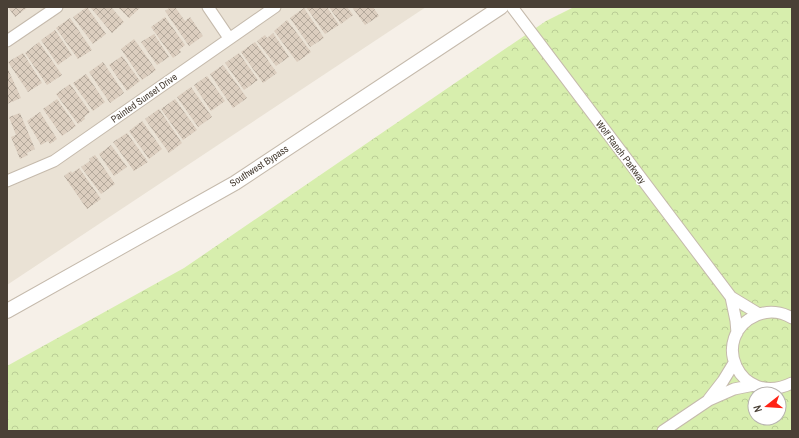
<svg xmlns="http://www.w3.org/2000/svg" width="799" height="438" font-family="'Archivo Narrow',sans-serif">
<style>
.residential{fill:#eae2d5}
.forest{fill:url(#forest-crowns);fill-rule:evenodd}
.building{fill:url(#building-cross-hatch)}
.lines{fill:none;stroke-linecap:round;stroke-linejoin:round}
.minor-casing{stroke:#c5baac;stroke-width:13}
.tertiary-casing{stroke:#c5baac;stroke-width:16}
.minor{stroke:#fff;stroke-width:11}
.tertiary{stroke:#fff;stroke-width:14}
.labels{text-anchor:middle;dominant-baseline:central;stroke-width:3;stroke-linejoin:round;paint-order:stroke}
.street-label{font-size:10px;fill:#4a4036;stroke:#fff}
</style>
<defs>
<pattern id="forest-crowns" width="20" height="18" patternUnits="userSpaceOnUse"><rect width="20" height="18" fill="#d7eead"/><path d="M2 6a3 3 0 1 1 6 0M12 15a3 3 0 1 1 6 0" fill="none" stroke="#bacd95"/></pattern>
<pattern id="building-cross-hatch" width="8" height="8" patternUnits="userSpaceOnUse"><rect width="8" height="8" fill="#dccebf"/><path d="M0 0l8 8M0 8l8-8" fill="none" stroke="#b4a99c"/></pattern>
</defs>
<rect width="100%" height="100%" fill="#f6f0e8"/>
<path class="residential" d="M 7,7 L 426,7 L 7,285 Z"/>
<path class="forest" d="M 574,7 L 792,7 L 792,431 L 7,431 L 7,366 L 184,268 L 546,21 ZM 755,394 L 779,394 L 779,418 L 755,418 Z"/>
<path class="building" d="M 8,7 L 28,7 L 15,17 Z
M 87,7 L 106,34 L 93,44 L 73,17 Z
M 90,7 L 111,7 L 124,22 L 112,33 Z
M 118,7 L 141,7 L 129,18 Z
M 171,7 L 175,7 L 185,21 L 190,17 L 203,36 L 189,46 L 165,11 Z
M 306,7 L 327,7 L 339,25 L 325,34 Z
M 329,7 L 347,7 L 353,15 L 341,24 Z
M 352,7 L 373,7 L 379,16 L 365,25 Z
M 304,8 L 324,38 L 310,47 L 290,18 Z
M 165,17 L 185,45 L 179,50 L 181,52 L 173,58 L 151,27 Z
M 70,18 L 92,50 L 78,59 L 56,28 Z
M 287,20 L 311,52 L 297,62 L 274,31 Z
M 55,30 L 72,55 L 58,65 L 41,40 Z
M 273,33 L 289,57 L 276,66 L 257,41 L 265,35 L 267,38 Z
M 154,34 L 169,57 L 157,65 L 141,42 Z
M 134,39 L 156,70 L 142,80 L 121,49 Z
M 39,42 L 62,75 L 47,85 L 25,53 Z
M 255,42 L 277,73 L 263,83 L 241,52 Z
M 23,53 L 42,83 L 28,92 L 8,62 Z
M 239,53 L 258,80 L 244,90 L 225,63 Z
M 122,56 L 140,81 L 127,91 L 109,65 Z
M 103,62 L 124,93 L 110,103 L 89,72 Z
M 223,65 L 247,98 L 233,108 L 210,74 Z
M 7,67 L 21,98 L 7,104 Z
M 86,74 L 105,102 L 93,111 L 73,83 Z
M 207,76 L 225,101 L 211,111 L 194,85 Z
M 70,84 L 90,112 L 84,117 L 85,119 L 78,124 L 56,94 Z
M 191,87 L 212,117 L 198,127 L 177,97 Z
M 57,99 L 76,126 L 62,136 L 43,109 Z
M 175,99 L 197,130 L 183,140 L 161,109 Z
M 159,109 L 182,143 L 169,153 L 145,119 Z
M 40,112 L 57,139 L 50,144 L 48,141 L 41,145 L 27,121 Z
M 20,113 L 35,149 L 27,153 L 28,155 L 20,159 L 11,137 L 16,135 L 9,117 Z
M 142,121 L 162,149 L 149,159 L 129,131 Z
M 127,133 L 148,162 L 134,171 L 113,142 Z
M 111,145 L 127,167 L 114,176 L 99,154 Z
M 95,155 L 115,184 L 101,194 L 81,167 L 90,161 L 89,159 Z
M 79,168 L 101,199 L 87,209 L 64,176 L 71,171 L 72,173 Z"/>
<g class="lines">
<g class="minor-casing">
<path id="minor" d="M 208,7 L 229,38
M 512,7 L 731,297 L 759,314
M 7,41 L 57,7
M 7,181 L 54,161 L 275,7
M 731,297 L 736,321 L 737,333
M 792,318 C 782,312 769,310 757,315 C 708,336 739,409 792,383
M 709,399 L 723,381 L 734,363
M 663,431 L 709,400 L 734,389 L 754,385"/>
</g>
<g class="tertiary-casing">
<path id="tertiary" d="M 7,311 L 235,183 L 501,7"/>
</g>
<use href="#minor" class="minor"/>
<use href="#tertiary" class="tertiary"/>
</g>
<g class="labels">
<g class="street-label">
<text transform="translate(144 98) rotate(-35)">Painted Sunset Drive</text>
<text transform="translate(621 152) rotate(53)">Wolf Ranch Parkway</text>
<text transform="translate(259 166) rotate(-33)">Southwest Bypass</text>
</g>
</g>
<rect width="799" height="438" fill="none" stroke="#4a4036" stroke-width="16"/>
<g transform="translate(767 406) rotate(253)"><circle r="19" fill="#ffffff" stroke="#b7b3af"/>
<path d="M0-3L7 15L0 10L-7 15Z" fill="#ff2316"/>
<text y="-6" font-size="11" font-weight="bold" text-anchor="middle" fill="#4a4036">N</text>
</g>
</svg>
